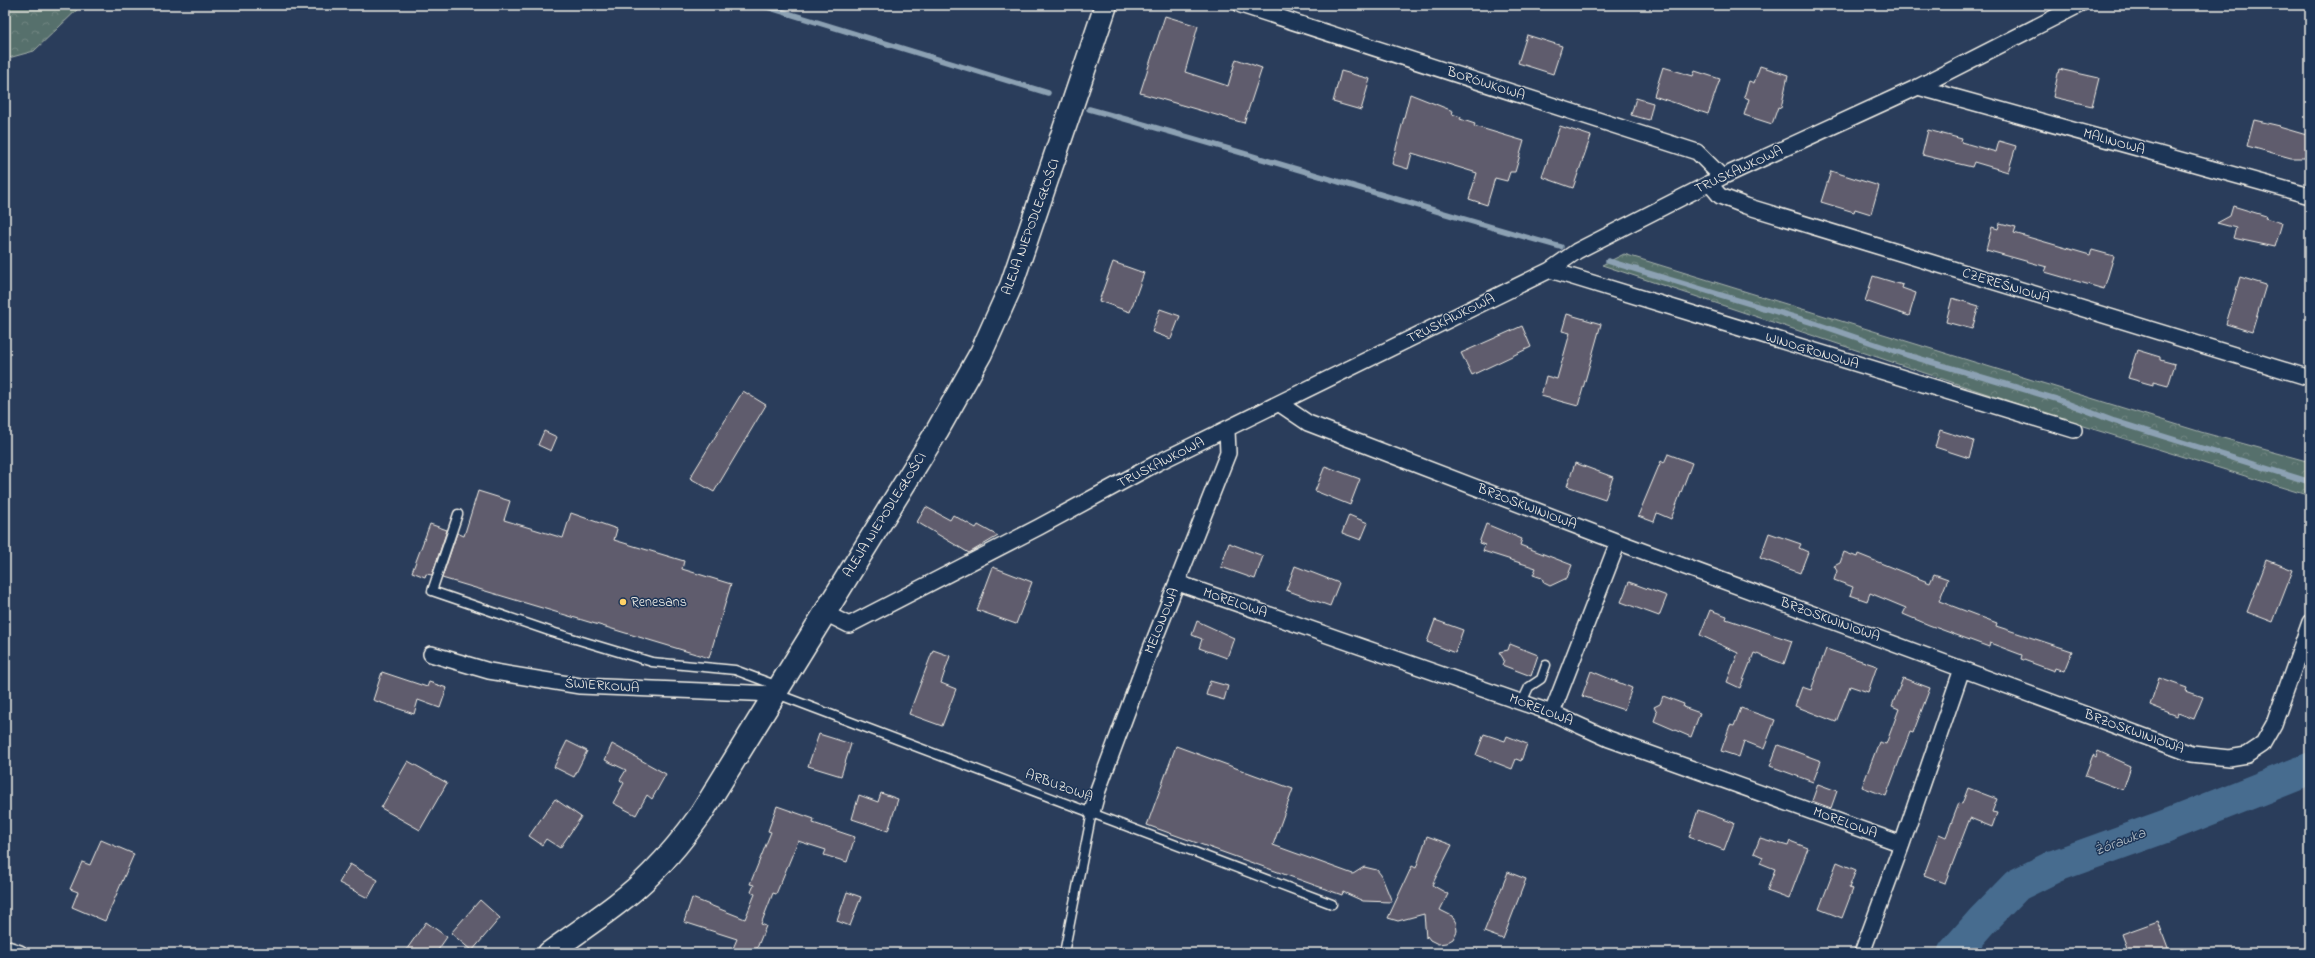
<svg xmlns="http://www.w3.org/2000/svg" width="2315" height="958" font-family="'Indie Flower',sans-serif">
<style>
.forest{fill:url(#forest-crowns);stroke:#a5b0aa}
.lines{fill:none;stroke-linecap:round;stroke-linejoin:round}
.stream{stroke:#8ca1b3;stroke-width:5.5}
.river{stroke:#476c8f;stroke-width:33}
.building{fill:#5f5b6d;stroke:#f4f1e8}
.lane-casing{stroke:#f4f1e8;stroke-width:11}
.street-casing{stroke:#f4f1e8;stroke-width:18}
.secondary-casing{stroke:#f4f1e8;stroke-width:25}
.lane{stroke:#1d3557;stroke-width:8}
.street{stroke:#1d3557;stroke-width:15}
.secondary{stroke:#1d3557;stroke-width:22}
.poi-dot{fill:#ffd166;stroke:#1d3557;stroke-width:1.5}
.labels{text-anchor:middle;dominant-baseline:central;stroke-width:3;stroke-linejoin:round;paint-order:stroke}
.street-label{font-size:14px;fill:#f4f1e8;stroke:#1d3557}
.poi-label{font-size:14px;fill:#f4f1e8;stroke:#1d3557;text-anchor:start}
.water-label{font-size:15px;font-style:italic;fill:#b7c2c9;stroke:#1d3557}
</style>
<defs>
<pattern id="forest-crowns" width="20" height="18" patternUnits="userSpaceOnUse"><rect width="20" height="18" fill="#56706c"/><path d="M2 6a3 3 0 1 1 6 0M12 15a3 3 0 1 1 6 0" fill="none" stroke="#6f8581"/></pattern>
</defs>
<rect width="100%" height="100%" fill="#2a3d5b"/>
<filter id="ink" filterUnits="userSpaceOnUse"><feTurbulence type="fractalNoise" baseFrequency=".025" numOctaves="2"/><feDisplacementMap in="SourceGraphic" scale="8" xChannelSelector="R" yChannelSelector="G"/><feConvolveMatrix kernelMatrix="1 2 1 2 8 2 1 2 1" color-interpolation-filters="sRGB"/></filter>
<g filter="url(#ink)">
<path class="forest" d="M 5,5 L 82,5 L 34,51 L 5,59 Z
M 1624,254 L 2201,432 L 2310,462 L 2310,496 L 2083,426 L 1602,265 Z"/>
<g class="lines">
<path class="stream" d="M 761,5 L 1048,93
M 1089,109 C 1247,152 1403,203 1561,247
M 1608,261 L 1817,324 L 1907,355 L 2056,399 L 2114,421 L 2310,482"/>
<path class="river" d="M 1954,953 L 1983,920 L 2017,885 L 2055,866 L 2166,826 L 2310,769"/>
</g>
<path class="building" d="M 1165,16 L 1198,26 L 1185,72 L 1228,86 L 1236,59 L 1262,68 L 1244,123 L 1140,93 Z
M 1527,35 L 1562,46 L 1553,74 L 1518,63 Z
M 1760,66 L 1788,75 L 1781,108 L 1778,107 L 1772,124 L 1744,115 L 1749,99 L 1744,97 L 1749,81 L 1754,83 Z
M 1663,67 L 1693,76 L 1695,71 L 1720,79 L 1708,114 L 1654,96 Z
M 2059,69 L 2099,78 L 2092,106 L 2053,97 Z
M 1341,71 L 1370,79 L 1361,110 L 1333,102 Z
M 1410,94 L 1453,111 L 1452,114 L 1461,117 L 1460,119 L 1475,124 L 1474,126 L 1524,141 L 1515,172 L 1510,172 L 1507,181 L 1495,178 L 1487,205 L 1469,199 L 1477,173 L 1412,153 L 1408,169 L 1392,164 Z
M 1636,98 L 1653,103 L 1649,120 L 1631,115 Z
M 2254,120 L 2280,126 L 2279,127 L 2310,136 L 2305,158 L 2291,158 L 2247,146 Z
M 1560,126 L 1591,136 L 1573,188 L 1542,177 Z
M 1928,130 L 1962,139 L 1961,142 L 1996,152 L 1999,141 L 2016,146 L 2008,172 L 1974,162 L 1972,167 L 1922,155 Z
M 1831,171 L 1879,186 L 1871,214 L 1855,209 L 1854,212 L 1821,202 Z
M 2233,206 L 2266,216 L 2265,218 L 2282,223 L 2275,247 L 2233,238 L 2236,228 L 2217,223 L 2230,216 Z
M 2000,223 L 2016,227 L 2014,233 L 2090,255 L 2092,250 L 2114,256 L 2104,289 L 2045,272 L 2047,267 L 1986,250 L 1992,227 L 1998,229 Z
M 1113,262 L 1144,273 L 1130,312 L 1099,301 Z
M 1873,276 L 1903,285 L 1902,288 L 1916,293 L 1909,316 L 1865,301 Z
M 2240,277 L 2266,285 L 2252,332 L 2226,324 Z
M 1952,298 L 1979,306 L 1972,329 L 1946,322 Z
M 1160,309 L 1180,316 L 1171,339 L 1152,332 Z
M 1567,314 L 1601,324 L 1578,406 L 1541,396 L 1546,376 L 1557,379 L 1570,333 L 1562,331 Z
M 1522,326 L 1531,347 L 1472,375 L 1461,353 Z
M 2137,350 L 2160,357 L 2160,360 L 2175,364 L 2168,386 L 2153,382 L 2153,385 L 2128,378 Z
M 743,391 L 766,405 L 714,492 L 690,478 Z
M 1940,430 L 1974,441 L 1969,458 L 1935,447 Z
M 544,431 L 557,437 L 551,451 L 538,445 Z
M 1668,454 L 1692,463 L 1671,519 L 1657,513 L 1654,522 L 1638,516 L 1661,461 L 1664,463 Z
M 1575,463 L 1613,477 L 1605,499 L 1567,486 Z
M 1325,466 L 1360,479 L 1350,505 L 1315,491 Z
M 478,491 L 510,501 L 504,520 L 563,538 L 571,513 L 617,529 L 614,540 L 684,561 L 682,569 L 731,584 L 709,658 L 442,578 L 457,533 L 464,536 Z
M 926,507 L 950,520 L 953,515 L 976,528 L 978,525 L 998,536 L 969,553 L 917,522 Z
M 1349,515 L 1368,523 L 1361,540 L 1342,533 Z
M 430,524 L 447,530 L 432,575 L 426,574 L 425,577 L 412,572 Z
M 1486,524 L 1522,539 L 1520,545 L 1572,565 L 1567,578 L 1550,586 L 1544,583 L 1542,578 L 1533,575 L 1536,568 L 1483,551 L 1485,545 L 1479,543 Z
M 1769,533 L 1801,544 L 1799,548 L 1808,552 L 1800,573 L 1760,558 Z
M 1229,543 L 1263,556 L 1255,579 L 1221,567 Z
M 1844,552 L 1857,557 L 1858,554 L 1930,583 L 1934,574 L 1948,579 L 1939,601 L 1997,623 L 1996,626 L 2072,651 L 2064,671 L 2055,668 L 2054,671 L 2021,659 L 2022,655 L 1990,643 L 1989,647 L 1929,625 L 1903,614 L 1906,608 L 1870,593 L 1867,601 L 1850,595 L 1853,587 L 1834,580 L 1837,571 L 1834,566 L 1840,563 Z
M 2267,560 L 2293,570 L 2273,622 L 2247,612 Z
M 1295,566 L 1339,583 L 1330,606 L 1286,590 Z
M 993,567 L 1032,582 L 1016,624 L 977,610 Z
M 1629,582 L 1667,596 L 1659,616 L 1621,602 Z
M 1710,610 L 1727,616 L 1726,619 L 1792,641 L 1784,664 L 1754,653 L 1740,688 L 1727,682 L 1738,653 L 1700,635 Z
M 1435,620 L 1463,630 L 1455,653 L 1427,642 Z
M 1197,621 L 1234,638 L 1227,658 L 1199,648 L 1202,639 L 1192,635 Z
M 1510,644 L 1538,655 L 1531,676 L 1502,665 L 1504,660 L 1499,652 L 1508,650 Z
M 1826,649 L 1877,666 L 1868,692 L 1850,686 L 1836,722 L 1795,706 L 1802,687 L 1811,690 Z
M 933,650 L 950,656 L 941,683 L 956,689 L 942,726 L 909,714 Z
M 1591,671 L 1632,688 L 1624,710 L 1582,696 Z
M 382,672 L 427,687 L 429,682 L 447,688 L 440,708 L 418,700 L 414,714 L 373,700 Z
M 1903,678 L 1930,688 L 1913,733 L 1910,732 L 1886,796 L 1862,787 L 1879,742 L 1886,744 L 1899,709 L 1892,706 Z
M 2159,678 L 2187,688 L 2186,691 L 2203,697 L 2194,719 L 2178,713 L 2177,716 L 2150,705 Z
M 1210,681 L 1228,686 L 1224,700 L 1206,695 Z
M 1663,696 L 1684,704 L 1683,707 L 1700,713 L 1691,737 L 1654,721 L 1657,713 L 1654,707 L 1660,704 Z
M 1741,708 L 1775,720 L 1764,749 L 1744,741 L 1739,757 L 1721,751 L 1730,725 L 1734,726 Z
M 819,734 L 851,744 L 841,776 L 808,766 Z
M 1484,734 L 1505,741 L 1507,736 L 1527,744 L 1521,761 L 1516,759 L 1512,769 L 1476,755 Z
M 567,741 L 587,751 L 574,777 L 554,767 Z
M 612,744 L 666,774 L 652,799 L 647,795 L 636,815 L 613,803 L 624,783 L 620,780 L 626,770 L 605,760 Z
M 1778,745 L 1821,761 L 1813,782 L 1770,766 Z
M 1176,746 L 1293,789 L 1273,845 L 1353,874 L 1364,867 L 1377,870 L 1381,875 L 1392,902 L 1363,901 L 1343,892 L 1342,895 L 1147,825 Z
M 2098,751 L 2131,766 L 2123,790 L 2085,776 L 2093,755 L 2096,757 Z
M 408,761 L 447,783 L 420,830 L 381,808 Z
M 1818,784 L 1837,791 L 1831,808 L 1812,801 Z
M 1968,788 L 1997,799 L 1992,812 L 1997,813 L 1992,827 L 1970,818 L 1945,883 L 1924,875 L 1939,834 L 1946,837 L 1959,803 L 1962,804 Z
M 881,793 L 898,799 L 888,831 L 852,819 L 859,795 L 878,802 Z
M 555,799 L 581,817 L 560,848 L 546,839 L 542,845 L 529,836 Z
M 777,806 L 814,819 L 813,823 L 855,837 L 847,862 L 824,855 L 826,850 L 798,841 L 776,894 L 773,893 L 761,924 L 766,926 L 755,953 L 731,953 L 737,939 L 684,922 L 692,898 L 745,919 L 755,894 L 751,892 L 754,885 L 750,884 L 771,832 L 768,831 Z
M 1698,810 L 1734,823 L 1724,850 L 1689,837 Z
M 1427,836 L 1452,845 L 1432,885 L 1448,894 L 1440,910 L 1452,916 L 1456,923 L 1457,931 L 1453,939 L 1446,943 L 1438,944 L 1430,940 L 1427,936 L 1426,938 L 1424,914 L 1398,921 L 1388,918 L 1412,866 L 1416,868 Z
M 1760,838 L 1788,846 L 1790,841 L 1808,848 L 1789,899 L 1767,891 L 1775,869 L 1760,863 L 1763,857 L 1754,853 Z
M 101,840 L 134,854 L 105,921 L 72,907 L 78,892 L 70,889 L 82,862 L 90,865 Z
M 1837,862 L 1856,870 L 1849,888 L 1853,889 L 1842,918 L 1819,909 Z
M 350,864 L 378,880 L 368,898 L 339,883 Z
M 1508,872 L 1526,879 L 1503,939 L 1484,932 Z
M 847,892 L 861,897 L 850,926 L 837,921 Z
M 480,900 L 500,918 L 472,951 L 451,933 Z
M 2158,921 L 2170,953 L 2129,953 L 2122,934 Z
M 426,922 L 447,937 L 436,953 L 404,953 Z"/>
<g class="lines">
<g class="lane-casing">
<path id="lane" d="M 458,514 L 432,591 L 552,632 L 652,662 L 735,670 L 778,686
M 777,694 L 1332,904
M 1522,702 L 1529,687 L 1541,679 L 1546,665
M 1064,953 L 1092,812"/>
</g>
<g class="street-casing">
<path id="street" d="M 1241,5 L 1697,152 L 1722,177
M 1918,87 L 2310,196
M 1709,183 L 1720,196 L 1746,206 L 2310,378
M 1550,270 L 2074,430
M 1280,404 L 1308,423 L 1618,542 L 2192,754 L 2229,758 L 2247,755 L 2262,745 L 2274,724 L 2310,622
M 1178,583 L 1552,713 L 1609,739 L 1902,844
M 825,613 L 849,625 L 1039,527 L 1157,463 L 1550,270 L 1577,251 L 1722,177 L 1918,87 L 2079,5
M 431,654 L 489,671 L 580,686 L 777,694
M 1552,713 L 1618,542
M 1092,812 L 1098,790 L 1144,666 L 1228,453 L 1227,430
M 5,948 L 20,953
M 1862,953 L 1902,844 L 1962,669"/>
</g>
<g class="secondary-casing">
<path id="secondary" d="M 549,953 C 584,927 622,904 652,873 C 670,855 686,835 701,814 L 937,431 L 981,353 L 1011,286 L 1106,5"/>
</g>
<use href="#lane" class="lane"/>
<use href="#street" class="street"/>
<use href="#secondary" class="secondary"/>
</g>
</g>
<circle class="poi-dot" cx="623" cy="602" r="4"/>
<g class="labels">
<g class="street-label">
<text transform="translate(1486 84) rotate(18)">BORÓWKOWA</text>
<text transform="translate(2114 142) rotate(16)">MALINOWA</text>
<text transform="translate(1739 170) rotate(-25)">TRUSKAWKOWA</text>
<text transform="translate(1031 227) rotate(-70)">ALEJA NIEPODLEGŁOŚCI</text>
<text transform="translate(2006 286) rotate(17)">CZEREŚNIOWA</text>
<text transform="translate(1451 319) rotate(-26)">TRUSKAWKOWA</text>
<text transform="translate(1812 351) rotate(17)">WINOGRONOWA</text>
<text transform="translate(1161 463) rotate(-27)">TRUSKAWKOWA</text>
<text transform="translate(1527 507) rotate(21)">BRZOSKWINIOWA</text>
<text transform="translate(885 515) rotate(-58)">ALEJA NIEPODLEGŁOŚCI</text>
<text transform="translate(1235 603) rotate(19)">MORELOWA</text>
<text transform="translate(1830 620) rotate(20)">BRZOSKWINIOWA</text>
<text transform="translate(1162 621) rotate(-68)">MELONOWA</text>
<text transform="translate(602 686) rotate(4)">ŚWIERKOWA</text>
<text transform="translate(1541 710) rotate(21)">MORELOWA</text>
<text transform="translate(2134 732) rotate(20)">BRZOSKWINIOWA</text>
<text transform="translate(1059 786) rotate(20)">ARBUZOWA</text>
<text transform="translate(1845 823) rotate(20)">MORELOWA</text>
</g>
<g class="poi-label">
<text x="631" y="602">Renesans</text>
</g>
<g class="water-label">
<text transform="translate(2120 842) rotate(-21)">Żórawka</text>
</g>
</g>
<rect width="2315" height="958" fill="none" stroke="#1d3557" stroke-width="20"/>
<rect x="10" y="10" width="2295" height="938" fill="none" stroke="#f4f1e8" stroke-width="1.5" filter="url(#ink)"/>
</svg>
